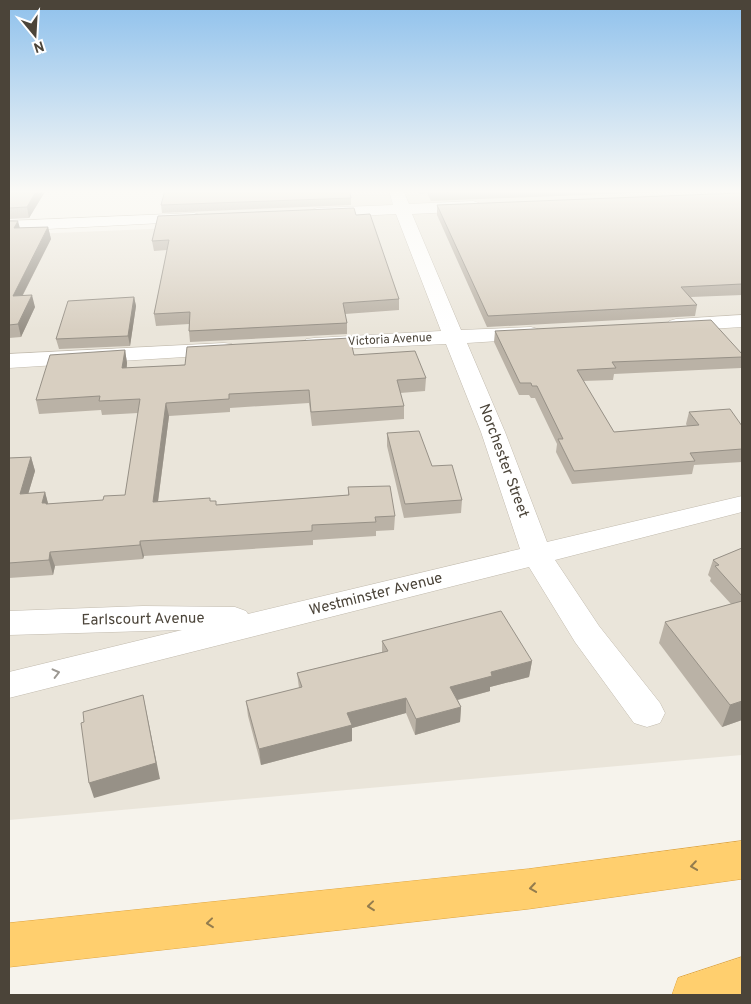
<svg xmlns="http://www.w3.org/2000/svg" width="751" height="1004" font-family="Overpass,sans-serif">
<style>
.residential{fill:#eae5da}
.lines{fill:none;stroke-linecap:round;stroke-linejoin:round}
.minor-casing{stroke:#c2bbae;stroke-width:1}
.motorway-casing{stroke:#e0a43c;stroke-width:1}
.minor{fill:#fff;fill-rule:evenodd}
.motorway{fill:#ffcf6e;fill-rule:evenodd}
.wall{fill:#bab2a6}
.shaded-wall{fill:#979187}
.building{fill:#d8cfc1;stroke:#979187}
.oneway{stroke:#9c9892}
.oneway2{stroke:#937c4e}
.labels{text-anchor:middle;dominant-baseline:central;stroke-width:4.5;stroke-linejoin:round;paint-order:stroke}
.far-street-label{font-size:12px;fill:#4b4439;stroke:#fff}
.street-label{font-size:15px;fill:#4b4439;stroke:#fff}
</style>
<rect width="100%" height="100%" fill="#f6f3ec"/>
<path class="residential" d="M 179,190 L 742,190 L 742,755 L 9,820 L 9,235 L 173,228 Z"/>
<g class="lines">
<g class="minor-casing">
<path id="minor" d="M 389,190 L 403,190 L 409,204 L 473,201 L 479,203 L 481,206 L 479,209 L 473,211 L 412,214 L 461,330 L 531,327 L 538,329 L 541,333 L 538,337 L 531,339 L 467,343 L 505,432 L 547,542 L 742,496 L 742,512 L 555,560 L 599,626 L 660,703 L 665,713 L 660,723 L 647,727 L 634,723 L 575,642 L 529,567 L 9,698 L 9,672 L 182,630 L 9,635 L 9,611 L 143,606 L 235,607 L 246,611 L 248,614 L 520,549 L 481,432 L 446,344 L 314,350 L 306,349 L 303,344 L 306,339 L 314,338 L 441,331 L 396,214 L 317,218 L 311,216 L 309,213 L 311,210 L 317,208 L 393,205 Z
M 194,213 L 200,215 L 202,218 L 200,221 L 9,231 L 9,221 Z
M 742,315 L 742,327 L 676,331 L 669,329 L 666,325 L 669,321 L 676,319 Z
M 224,343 L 232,344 L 235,349 L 232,354 L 9,368 L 9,354 Z"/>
</g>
<g class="motorway-casing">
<path id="motorway" d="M 742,841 L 742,879 L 528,909 L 9,967 L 9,923 L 528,869 Z
M 742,957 L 742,995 L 672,995 L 678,978 Z"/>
</g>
<use href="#minor" class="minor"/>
<use href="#motorway" class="motorway"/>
</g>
<path class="wall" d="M 9,190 L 46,190 L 29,218 L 9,219 Z
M 418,190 L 703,190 L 431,201 L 427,193 L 420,194 Z
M 742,195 L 742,295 L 691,297 L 697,305 L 695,316 L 487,327 L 437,215 L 437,205 Z
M 351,198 L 351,205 L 162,213 L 161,205 Z
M 356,215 L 399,299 L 399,310 L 345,314 L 347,323 L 347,334 L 190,342 L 189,331 L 189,324 L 156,326 L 154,314 L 167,250 L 154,251 L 152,241 Z
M 9,221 L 20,228 L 48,227 L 51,239 L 23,295 L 35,307 L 21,337 L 9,338 Z
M 134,297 L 136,306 L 130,346 L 59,349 L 56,339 Z
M 495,331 L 742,354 L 742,365 L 741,368 L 614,374 L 613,380 L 583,381 L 614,432 L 687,426 L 686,424 L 689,412 L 742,426 L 742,462 L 694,465 L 692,474 L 572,484 L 556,452 L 557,444 L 535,398 L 531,398 L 529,395 L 519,395 L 494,342 Z
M 125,350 L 127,363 L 127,368 L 354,355 L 426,378 L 425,391 L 400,393 L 404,406 L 404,419 L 312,426 L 309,403 L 230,408 L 230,412 L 169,416 L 158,502 L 216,501 L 216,505 L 348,495 L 348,487 L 395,516 L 394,530 L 376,531 L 376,536 L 313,540 L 313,545 L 144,556 L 143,559 L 55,566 L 53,575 L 9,578 L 9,458 L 31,457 L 35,471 L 28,494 L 45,492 L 48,504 L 103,500 L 125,495 L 138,413 L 102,415 L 101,410 L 39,414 L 36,400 Z
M 387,433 L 432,466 L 462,500 L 461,513 L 404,518 L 387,446 Z
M 742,548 L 742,720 L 722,727 L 659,643 L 665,622 L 731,604 L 710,581 L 711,578 L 708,575 L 713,560 Z
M 382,641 L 532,661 L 529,677 L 490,687 L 490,691 L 458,700 L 461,707 L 460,722 L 415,735 L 406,713 L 352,728 L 352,741 L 261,765 L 248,716 L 246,701 L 299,688 L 297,673 L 382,652 Z"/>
<path class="shaded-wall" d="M 37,190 L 46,190 L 29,218 L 27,207 Z
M 18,221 L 21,232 L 14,228 Z
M 48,227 L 51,239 L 16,308 L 13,296 Z
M 32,295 L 35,307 L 21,337 L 18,324 Z
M 134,297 L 136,306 L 130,346 L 128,336 Z
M 125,350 L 127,363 L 125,381 L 122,368 Z
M 166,403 L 169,416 L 156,516 L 153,502 Z
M 31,457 L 35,471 L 24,508 L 20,494 Z
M 45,492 L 49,507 L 42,503 Z
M 140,541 L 144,556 L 143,559 L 140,545 Z
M 50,552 L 55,566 L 53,575 L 49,560 Z
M 532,661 L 529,677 L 490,687 L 490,691 L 449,702 L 450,687 L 491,672 Z
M 143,695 L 160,779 L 94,798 L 89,783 Z
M 406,698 L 406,713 L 352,728 L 352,741 L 261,765 L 259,749 L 347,713 Z
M 742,701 L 742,720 L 722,727 L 730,705 Z
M 461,707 L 460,722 L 415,735 L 416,719 Z"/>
<path class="building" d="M 9,190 L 37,190 L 27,207 L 9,208 Z
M 165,190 L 349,190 L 351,198 L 161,205 Z
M 429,190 L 520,190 L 431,193 Z
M 739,193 L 742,195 L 742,284 L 681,287 L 697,305 L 488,316 L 437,205 Z
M 354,208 L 356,215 L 370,214 L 399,299 L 343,303 L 347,323 L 189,331 L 190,312 L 154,314 L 169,240 L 152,241 L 158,216 Z
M 9,221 L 18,221 L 14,228 L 48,227 L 13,296 L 32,295 L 18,324 L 9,325 Z
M 134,297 L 128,336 L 56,339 L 68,301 Z
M 711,320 L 742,354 L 742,357 L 612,362 L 616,368 L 577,370 L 614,432 L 699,425 L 689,412 L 730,409 L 742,426 L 742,449 L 690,453 L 695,461 L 574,471 L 558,439 L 563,439 L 537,386 L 532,386 L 531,383 L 520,383 L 495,331 Z
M 350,338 L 354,355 L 415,351 L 426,378 L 397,380 L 404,406 L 311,412 L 309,390 L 229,394 L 229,399 L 166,403 L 153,502 L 210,498 L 210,501 L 216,501 L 216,505 L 349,495 L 348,487 L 390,486 L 395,516 L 375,517 L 376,522 L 312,525 L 312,531 L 140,541 L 140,545 L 50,552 L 49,560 L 9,563 L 9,458 L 31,457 L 20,494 L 45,492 L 42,503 L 46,503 L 46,504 L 103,500 L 104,496 L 125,495 L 140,399 L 99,401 L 100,396 L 36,400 L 50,355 L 125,350 L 122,368 L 185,365 L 187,347 Z
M 419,431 L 432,466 L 452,465 L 462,500 L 405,504 L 387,433 Z
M 742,548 L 742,596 L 715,566 L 719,565 L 713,560 Z
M 742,601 L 742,701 L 730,705 L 665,622 Z
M 501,611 L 532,661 L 491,672 L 492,676 L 450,687 L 461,707 L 416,719 L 406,698 L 347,713 L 352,725 L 259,749 L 246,701 L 302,687 L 297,673 L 388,651 L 382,641 Z
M 143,695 L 156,763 L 89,783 L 81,723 L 84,722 L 83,712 Z"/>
<defs><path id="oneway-chevron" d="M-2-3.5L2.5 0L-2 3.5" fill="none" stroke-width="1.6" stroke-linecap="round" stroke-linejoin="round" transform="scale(1.25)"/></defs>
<use class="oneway" href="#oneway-chevron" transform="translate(56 673) rotate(-14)"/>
<g class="oneway2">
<use href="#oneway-chevron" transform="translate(694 866) rotate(172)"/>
<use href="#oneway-chevron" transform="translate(533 888) rotate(172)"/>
<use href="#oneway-chevron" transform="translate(371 906) rotate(174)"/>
<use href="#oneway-chevron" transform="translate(210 923) rotate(174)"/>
</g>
<linearGradient id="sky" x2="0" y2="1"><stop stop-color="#8fc1ec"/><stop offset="0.58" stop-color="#fbfaf6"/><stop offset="1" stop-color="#fbfaf6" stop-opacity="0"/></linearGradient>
<rect width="751" height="330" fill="url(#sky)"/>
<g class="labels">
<g class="far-street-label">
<text transform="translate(390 340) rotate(-3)">Victoria Avenue</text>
</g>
<g class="street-label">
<text transform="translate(503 461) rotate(70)">Norchester Street</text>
<text transform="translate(376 595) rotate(-14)">Westminster Avenue</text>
<text transform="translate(143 620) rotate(-1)">Earlscourt Avenue</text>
</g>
</g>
<rect width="751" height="1004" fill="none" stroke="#4b4439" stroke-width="20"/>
<g transform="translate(35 35) rotate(162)" stroke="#ffffff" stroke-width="4" paint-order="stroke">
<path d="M0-4L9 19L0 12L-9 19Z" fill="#4b4439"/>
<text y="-8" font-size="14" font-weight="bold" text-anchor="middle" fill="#4b4439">N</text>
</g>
</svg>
